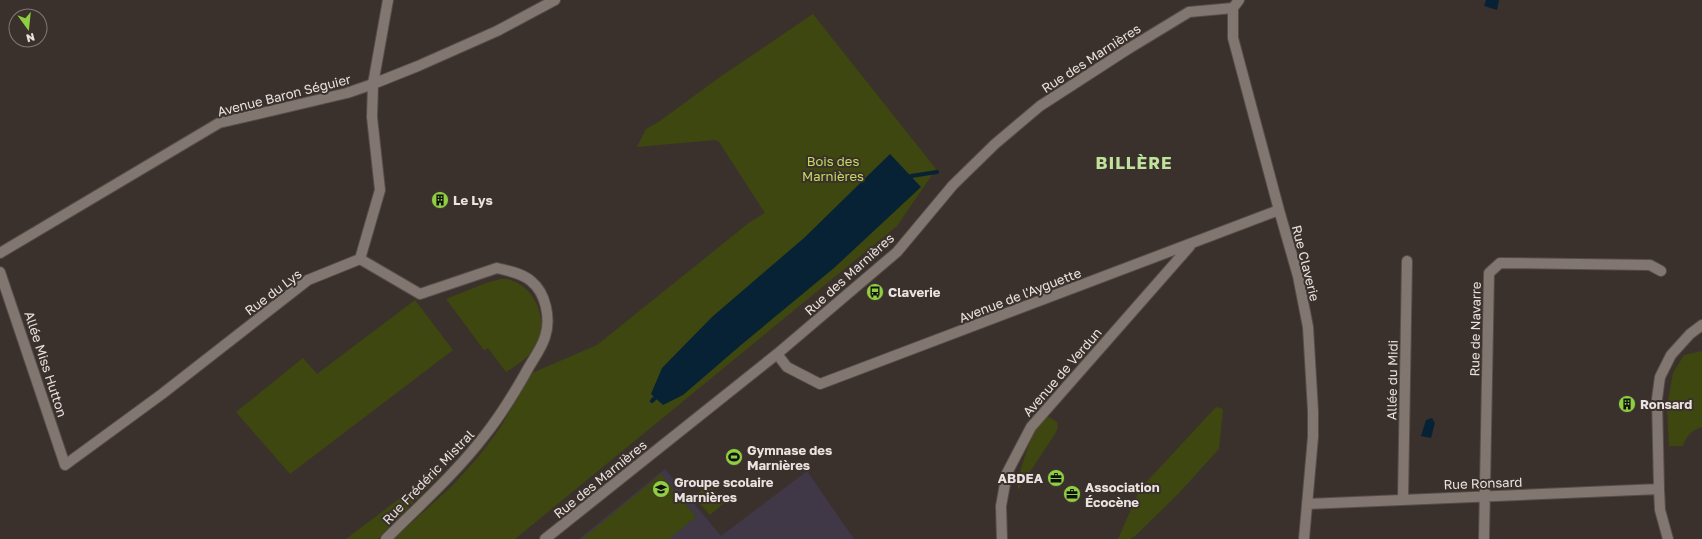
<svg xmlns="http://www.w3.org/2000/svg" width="1702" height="539" font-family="'Golos Text',sans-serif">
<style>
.education{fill:#403747}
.green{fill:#3e470f}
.water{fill:#062234}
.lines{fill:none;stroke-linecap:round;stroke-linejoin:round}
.stream{stroke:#062234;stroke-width:4}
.street-casing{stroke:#564d49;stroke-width:12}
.street{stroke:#827670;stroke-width:10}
.labels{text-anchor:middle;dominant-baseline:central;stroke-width:4;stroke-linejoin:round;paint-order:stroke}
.street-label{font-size:13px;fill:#e9e2df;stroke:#3b312c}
.park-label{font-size:13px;fill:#c5da60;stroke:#3b312c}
.poi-label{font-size:13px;font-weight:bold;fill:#e9e2df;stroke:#3b312c;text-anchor:start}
.district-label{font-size:17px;font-weight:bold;letter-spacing:1px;fill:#bfe39d;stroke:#3b312c}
</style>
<rect width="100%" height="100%" fill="#3b312c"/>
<path class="education" d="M 665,469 L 721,536 L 807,471 L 854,539 L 579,539 Z"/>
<path class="green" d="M 813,14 L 936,169 L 897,226 L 515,539 L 394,539 L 453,485 L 479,456 L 500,428 L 532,373 L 597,345 L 750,222 L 765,213 L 719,142 L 715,140 L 637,147 L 646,129 L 657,123 L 720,77 Z
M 501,279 C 505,279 509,279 513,281 C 537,290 549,323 536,345 C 529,358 518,364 506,372 L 488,348 L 484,350 L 446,299 L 486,283 Z
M 415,300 L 453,350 L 290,474 L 236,412 L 303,358 L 317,374 Z
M 1702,351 L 1702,427 C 1692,430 1686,436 1683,446 L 1669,446 L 1667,407 L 1673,373 L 1684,355 Z
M 1216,407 L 1223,409 L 1219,449 L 1178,494 L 1135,536 L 1130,539 L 1118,539 L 1140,489 Z
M 1049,417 L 1057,422 L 1058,427 L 1055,434 L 1018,490 C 1016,477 1033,428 1043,419 C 1044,418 1048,417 1049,417 Z
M 440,468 L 443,472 L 378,539 L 346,539 Z
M 661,474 L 696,517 L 669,539 L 582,539 Z
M 708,484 L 724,503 L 710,515 L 694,497 Z"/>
<path class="water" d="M 1486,0 L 1499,0 L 1497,10 L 1484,6 Z
M 890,154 L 921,187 L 834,268 L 741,345 L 683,395 L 663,405 L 651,394 L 662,368 L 712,317 L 804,238 Z
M 1432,418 L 1435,423 L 1431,438 L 1421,436 L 1426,420 Z"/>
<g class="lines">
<path class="stream" d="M 907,178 L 911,176 L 937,172
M 652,401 L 659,394"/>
<g class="street-casing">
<path id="street" d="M 1239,0 L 1233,8 L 1233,38 L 1279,210 L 1298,276 L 1308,327 L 1313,411 L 1313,437 L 1304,539
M 0,253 L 219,123 L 347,93 L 373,84 L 418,66 L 497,31 L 555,0
M 360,259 L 420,294 L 497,268 C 508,271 522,273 531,281 C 546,293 551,319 545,337 C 541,350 531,362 525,374 C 513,395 500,416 485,435 C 456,473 420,505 386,539
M 360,259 L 380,190 L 372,117 L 373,84 L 388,0
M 0,272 L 65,465 L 162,394 L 308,280 L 360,259
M 777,354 L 787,367 L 820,384 L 1279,210
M 1403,499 L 1407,261
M 1307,504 L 1659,489
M 545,539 L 777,354 L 897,252 L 953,185 L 995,144 L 1040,106 L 1128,49 L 1189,12 L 1233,8
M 1002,539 L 1001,506 L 1007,473 L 1031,427 L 1190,246
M 1484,539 L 1489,273 L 1500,263 L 1650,265 L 1661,271
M 1668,539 L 1660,510 L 1659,489 L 1657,399 L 1660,377 L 1671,355 L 1690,334 L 1702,325"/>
</g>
<use href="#street" class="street"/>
</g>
<defs>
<g id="building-disc" transform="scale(0.9)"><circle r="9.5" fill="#8fcd41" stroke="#3b312c"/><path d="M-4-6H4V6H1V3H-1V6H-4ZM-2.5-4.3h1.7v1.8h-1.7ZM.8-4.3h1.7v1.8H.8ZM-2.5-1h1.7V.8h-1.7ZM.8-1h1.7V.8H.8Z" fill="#111"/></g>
<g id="bus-disc" transform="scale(0.9)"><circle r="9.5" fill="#8fcd41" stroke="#3b312c"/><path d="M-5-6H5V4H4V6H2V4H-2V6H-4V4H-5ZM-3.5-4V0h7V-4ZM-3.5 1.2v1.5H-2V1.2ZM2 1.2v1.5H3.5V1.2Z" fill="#111"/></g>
<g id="stadium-disc" transform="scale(0.9)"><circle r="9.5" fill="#8fcd41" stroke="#3b312c"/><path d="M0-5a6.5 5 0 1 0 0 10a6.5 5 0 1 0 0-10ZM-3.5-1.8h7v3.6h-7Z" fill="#111"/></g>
<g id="office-disc" transform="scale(0.9)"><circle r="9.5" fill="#8fcd41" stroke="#3b312c"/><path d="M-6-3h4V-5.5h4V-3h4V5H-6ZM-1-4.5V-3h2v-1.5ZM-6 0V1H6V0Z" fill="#111"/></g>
<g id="school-disc" transform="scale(0.9)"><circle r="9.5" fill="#8fcd41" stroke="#3b312c"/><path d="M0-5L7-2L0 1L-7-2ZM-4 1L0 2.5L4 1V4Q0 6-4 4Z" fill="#111"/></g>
</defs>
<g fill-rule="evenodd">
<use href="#building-disc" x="440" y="200"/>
<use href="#bus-disc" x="875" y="292"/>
<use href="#building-disc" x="1627" y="404"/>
<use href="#stadium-disc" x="734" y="457"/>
<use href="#office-disc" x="1056" y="478"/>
<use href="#school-disc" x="661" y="489"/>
<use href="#office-disc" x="1072" y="494"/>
</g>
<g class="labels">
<g class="street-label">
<text transform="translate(1091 58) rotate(-33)">Rue des Marnières</text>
<text transform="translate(284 95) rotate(-14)">Avenue Baron Séguier</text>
<text transform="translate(1306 263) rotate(76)">Rue Claverie</text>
<text transform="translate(849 274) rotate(-42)">Rue des Marnières</text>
<text transform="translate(273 292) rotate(-37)">Rue du Lys</text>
<text transform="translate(1020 295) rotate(-21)">Avenue de l'Ayguette</text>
<text transform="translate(1475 329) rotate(-89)">Rue de Navarre</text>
<text transform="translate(46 364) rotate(72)">Allée Miss Hutton</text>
<text transform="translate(1062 372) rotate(-49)">Avenue de Verdun</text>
<text transform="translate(1392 380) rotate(-89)">Allée du Midi</text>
<text transform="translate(428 477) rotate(-46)">Rue Frédéric Mistral</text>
<text transform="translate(600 479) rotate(-39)">Rue des Marnières</text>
<text transform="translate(1483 483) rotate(-2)">Rue Ronsard</text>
</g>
<g class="park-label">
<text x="833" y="161">Bois des<tspan x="833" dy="15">Marnières</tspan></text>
</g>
<g class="poi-label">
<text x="453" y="200">Le Lys</text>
<text x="888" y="292">Claverie</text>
<text x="1640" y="404">Ronsard</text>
<text x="747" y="450">Gymnase des<tspan x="747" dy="15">Marnières</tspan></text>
<text x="1043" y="478" text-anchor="end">ABDEA</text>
<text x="674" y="482">Groupe scolaire<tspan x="674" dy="15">Marnières</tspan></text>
<text x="1085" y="487">Association<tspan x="1085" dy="15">Écocène</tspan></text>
</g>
<g class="district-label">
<text x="1134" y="162">BILLÈRE</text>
</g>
</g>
<g transform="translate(28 28) rotate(165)"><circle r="19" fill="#3b312c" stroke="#817874"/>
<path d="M0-3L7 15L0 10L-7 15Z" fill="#8fcd41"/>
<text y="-6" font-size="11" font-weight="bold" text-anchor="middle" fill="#e9e2df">N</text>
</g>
</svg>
